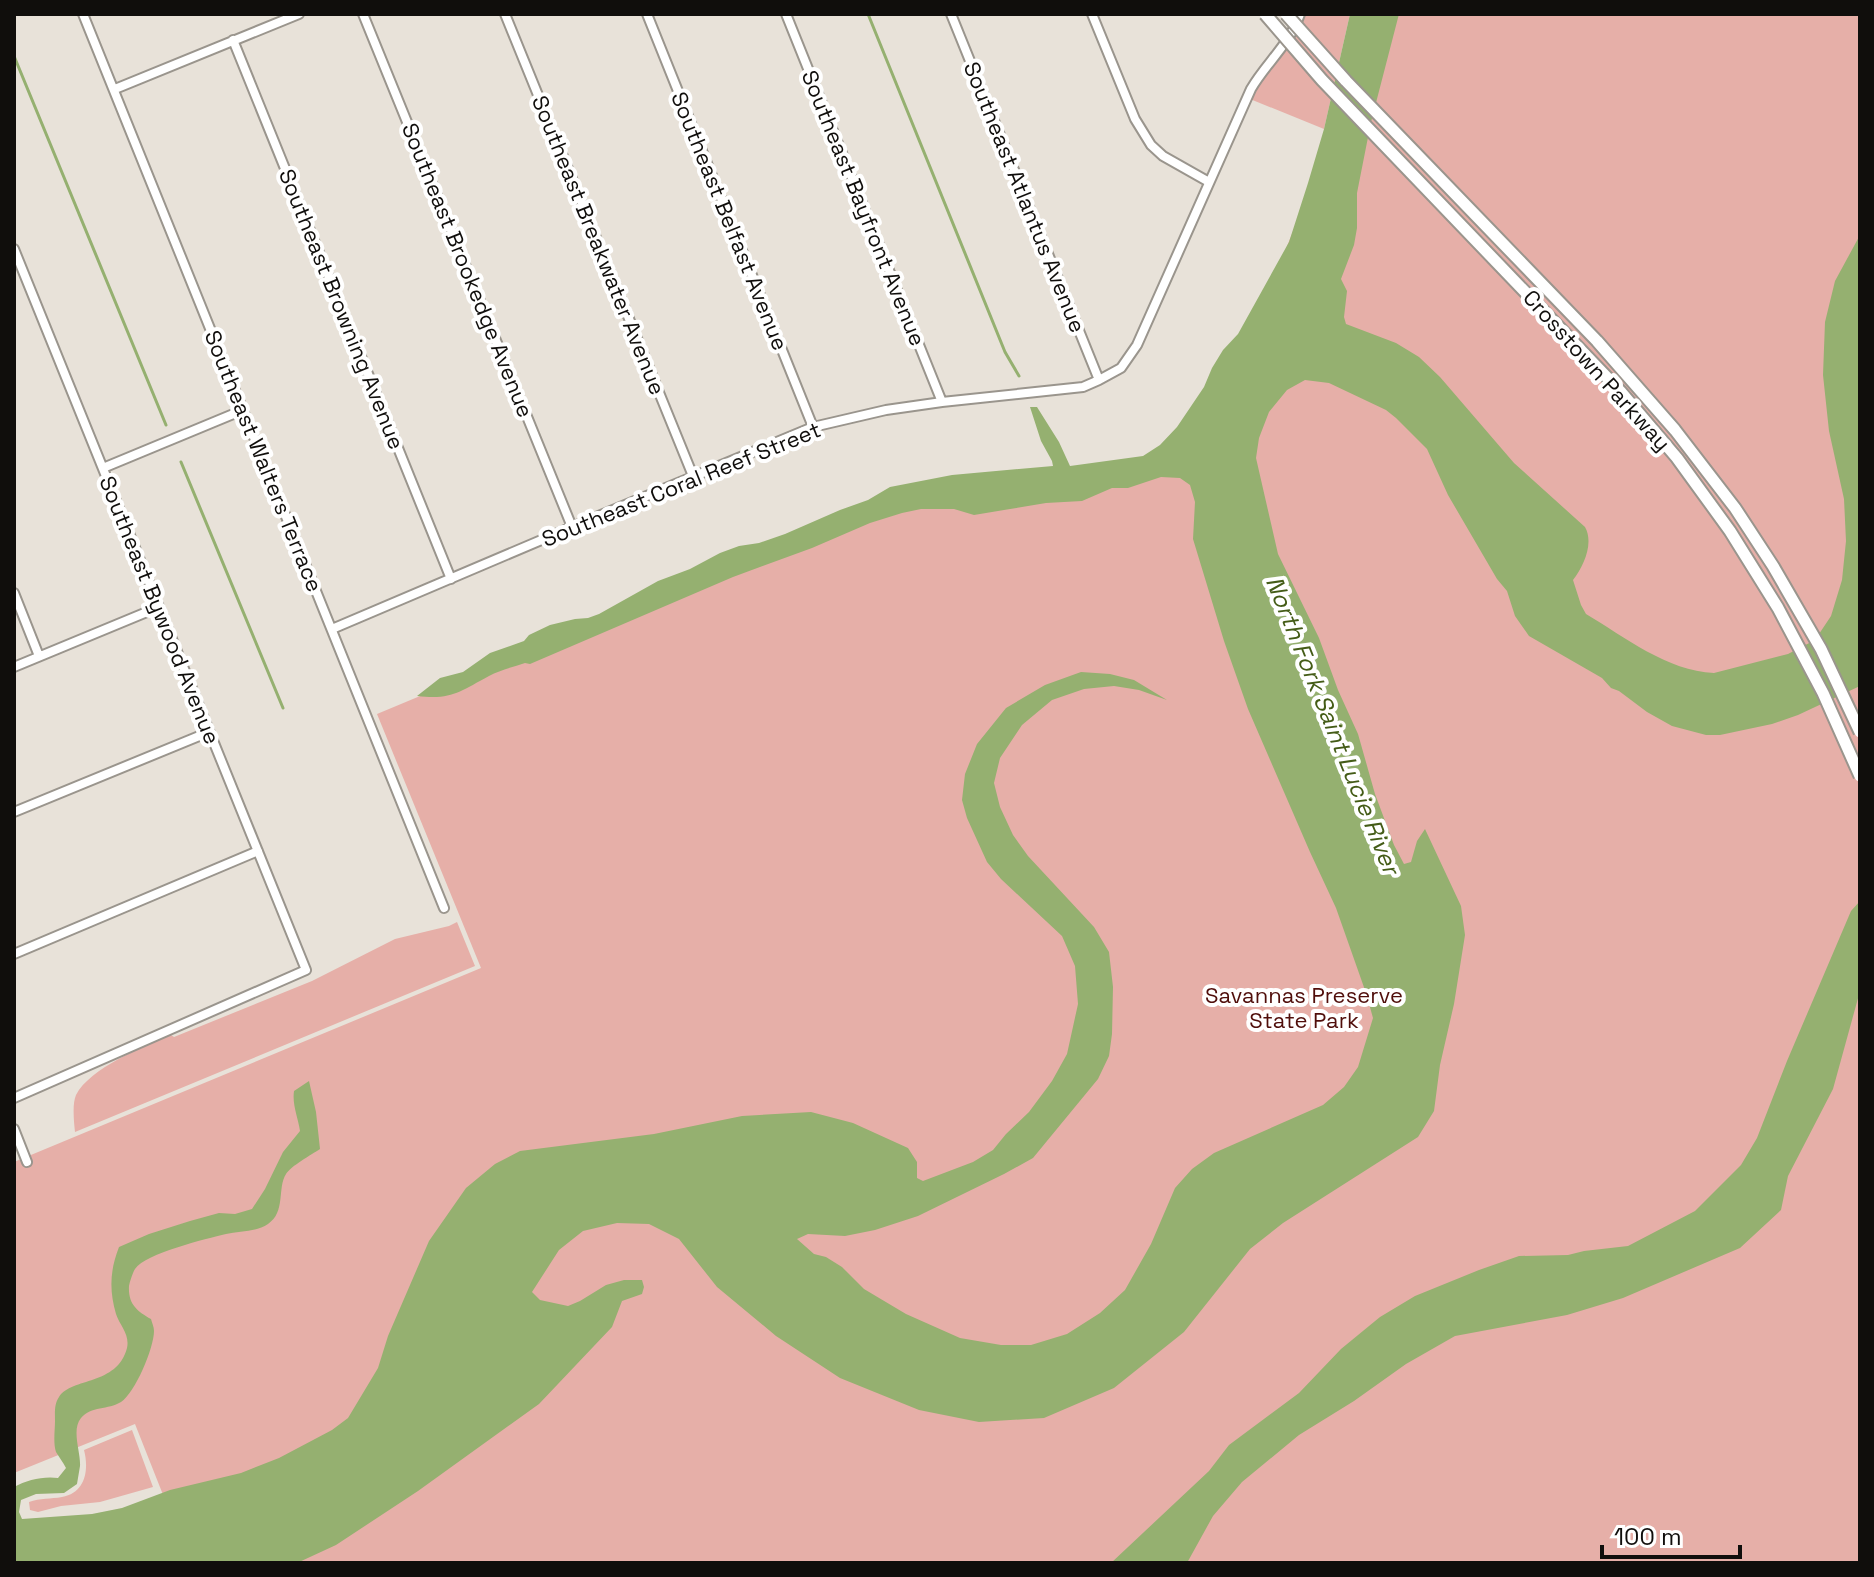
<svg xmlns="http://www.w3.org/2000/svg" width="1874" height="1577" font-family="'Space Grotesk',sans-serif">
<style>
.green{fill:#e6afa8}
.water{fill:#95b070}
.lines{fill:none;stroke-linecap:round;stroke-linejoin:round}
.stream{stroke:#95b070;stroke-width:3}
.minor-casing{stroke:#9a958d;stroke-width:12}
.minor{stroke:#fff;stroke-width:8}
.secondary-bridge-casing{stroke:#9a958d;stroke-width:15;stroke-linecap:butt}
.secondary-bridge{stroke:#fff;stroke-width:11}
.labels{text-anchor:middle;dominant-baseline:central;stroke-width:8;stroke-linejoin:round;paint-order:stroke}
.street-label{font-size:22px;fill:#100e0c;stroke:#fff}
.park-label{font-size:22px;fill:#500e0b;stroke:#fff}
.water-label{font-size:24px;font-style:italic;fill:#445c17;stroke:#fff}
</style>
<rect width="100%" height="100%" fill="#e8e2d9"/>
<path class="green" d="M 1303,14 L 1350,14 L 1324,129 L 1250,99 L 1256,87 Z
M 1379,14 L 1860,14 L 1860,1563 L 190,1563 L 135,1424 L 14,1473 L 14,1162 L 481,968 L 377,714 L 850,517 L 1202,461 Z
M 457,922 L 475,966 L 75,1132 C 74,1122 72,1104 76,1095 C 90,1068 144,1046 171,1035 L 174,1037 L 312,981 L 395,939 L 449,926 Z
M 132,1430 L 153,1487 L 100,1502 L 61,1506 L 38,1512 L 30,1510 L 29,1502 C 40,1498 51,1499 62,1497 C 86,1493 89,1469 84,1450 Z"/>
<path class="water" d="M 1350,14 L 1399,14 L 1371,122 L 1357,193 L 1357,228 L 1354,245 L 1341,279 L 1347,291 L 1344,317 L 1346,324 L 1396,343 L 1419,357 L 1440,377 L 1514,463 L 1585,527 C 1594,543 1584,566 1573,580 L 1581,605 L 1586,614 C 1625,637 1667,671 1714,673 L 1788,654 L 1815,640 L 1831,616 L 1842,580 L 1846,541 L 1844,499 L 1829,431 L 1823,375 L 1825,322 L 1835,281 L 1860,235 L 1860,686 L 1798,715 L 1772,724 L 1720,735 L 1706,735 L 1672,726 L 1647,712 L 1619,691 L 1611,688 L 1602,678 L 1529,636 L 1515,616 L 1507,591 L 1497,579 L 1448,495 L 1427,449 L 1396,418 L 1386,410 L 1329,383 L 1305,380 L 1287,390 L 1269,412 L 1259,438 L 1256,458 L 1278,554 L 1319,638 L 1338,690 L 1358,734 L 1375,794 L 1394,845 L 1404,864 L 1411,862 L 1417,841 L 1425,829 L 1461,906 L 1465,935 L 1454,1004 L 1440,1065 L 1434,1111 L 1418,1137 L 1283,1223 L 1250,1249 L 1184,1332 L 1114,1388 L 1044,1418 L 979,1422 L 919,1410 L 840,1378 L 776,1336 L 717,1287 L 679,1239 L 649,1224 L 617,1223 L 583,1231 L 559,1250 L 532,1292 L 540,1300 L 568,1306 L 580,1301 L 606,1285 L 624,1280 L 642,1280 L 644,1287 L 642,1294 L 622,1301 L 612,1327 L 539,1404 L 418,1491 L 336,1545 L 297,1563 L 14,1563 L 14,1487 C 27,1480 43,1476 58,1478 L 66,1468 C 63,1462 59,1457 56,1452 C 53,1443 55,1430 55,1421 C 55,1413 54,1404 59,1397 C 72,1377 117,1386 127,1348 C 130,1334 120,1326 116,1314 C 109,1290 110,1270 119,1247 L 149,1234 L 190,1221 L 219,1213 L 235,1214 L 252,1209 L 265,1189 L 283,1152 L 300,1131 C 298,1117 292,1105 294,1091 L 309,1081 L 316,1112 L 320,1149 C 311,1155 291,1166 286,1174 C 277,1188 286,1212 268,1224 C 256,1232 239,1231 226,1234 C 206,1239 146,1253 135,1269 C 133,1272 130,1281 129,1286 C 128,1304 137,1311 151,1319 C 152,1323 154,1327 154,1331 C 154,1348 135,1393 121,1402 C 108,1410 91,1406 81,1418 C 71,1430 81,1452 80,1466 C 79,1472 78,1478 77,1484 L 64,1493 L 36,1494 L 21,1500 L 19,1512 L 22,1519 L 92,1514 L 122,1508 L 170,1490 L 241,1473 L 279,1458 L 332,1430 L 348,1418 L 378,1368 L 388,1336 L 429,1241 L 466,1188 L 495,1164 L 520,1151 L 654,1134 L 742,1116 L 811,1112 L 853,1123 L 908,1148 L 917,1162 L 917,1178 L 923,1181 L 973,1162 L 993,1150 L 1006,1134 L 1029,1112 L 1052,1081 L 1067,1054 L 1078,1004 L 1075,966 L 1062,936 L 1001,879 L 987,862 L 967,818 L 962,800 L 965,774 L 977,744 L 1006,708 L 1045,685 L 1081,672 L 1110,674 L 1134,680 L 1167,700 L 1139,690 L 1114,686 L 1084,689 L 1052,700 L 1022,725 L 1000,758 L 994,783 L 1000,807 L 1013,835 L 1028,856 L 1094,927 L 1109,952 L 1113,987 L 1112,1034 L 1109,1056 L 1098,1079 L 1033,1158 L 1004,1174 L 918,1216 L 875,1230 L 845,1236 L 808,1234 L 797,1239 L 814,1254 L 826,1257 L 842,1267 L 864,1289 L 906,1314 L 960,1338 L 1001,1345 L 1031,1345 L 1067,1334 L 1100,1313 L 1125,1290 L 1151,1244 L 1175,1188 L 1192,1169 L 1214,1153 L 1323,1105 L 1344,1087 L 1358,1067 L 1373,1018 L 1366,993 L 1336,908 L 1310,852 L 1248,709 L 1224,641 L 1193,539 L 1195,502 L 1190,485 L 1180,478 L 1161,477 L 1128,488 L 1112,488 L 1082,501 L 1046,503 L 974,515 L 954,509 L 921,509 L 902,513 L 870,523 L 812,548 L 733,577 L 530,664 L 525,663 C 513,667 500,670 489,676 C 459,692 452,700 417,696 L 440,678 L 463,672 L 490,653 L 524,641 L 529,635 L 550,625 L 575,619 L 588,618 L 599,614 L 658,581 L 690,569 L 720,553 L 739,546 L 759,543 L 785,534 L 840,510 L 868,500 L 890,487 L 952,475 L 1053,466 L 1052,461 L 1041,441 L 1030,407 L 1037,407 L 1059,442 L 1070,466 L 1143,456 L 1160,445 L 1177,427 L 1204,387 L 1212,368 L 1223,350 L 1238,334 L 1289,242 L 1308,183 L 1324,129 Z
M 1860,901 L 1860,991 L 1833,1089 L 1788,1176 L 1781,1210 L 1740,1248 L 1623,1298 L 1567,1315 L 1455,1336 L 1406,1364 L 1354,1401 L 1299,1435 L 1242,1482 L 1213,1516 L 1187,1563 L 1111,1563 L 1209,1471 L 1229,1445 L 1299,1393 L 1341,1349 L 1380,1317 L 1415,1296 L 1479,1270 L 1519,1256 L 1568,1255 L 1584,1251 L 1628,1246 L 1695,1211 L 1741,1165 L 1757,1138 L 1787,1061 L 1851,911 Z"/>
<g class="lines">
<path class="stream" d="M 868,14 L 1005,352 L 1019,376
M 14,56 L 166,425
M 181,462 L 283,708"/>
<g class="minor-casing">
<path id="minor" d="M 83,14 L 444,908
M 363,14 L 572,527
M 505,14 L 693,476
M 647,14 L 813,427
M 786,14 L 942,402
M 951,14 L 1099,380
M 1092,14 L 1135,119 L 1151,145 L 1163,156 L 1209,182
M 233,40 L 451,579
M 115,89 L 299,14
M 14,249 L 306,970 L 14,1098
M 103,468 L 243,410
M 14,593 L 39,656
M 332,629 L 572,527 L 813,427 L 886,410 L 942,402 L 1083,387 L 1099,380 L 1121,368 L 1137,345 L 1251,89 C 1266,63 1290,44 1300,14
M 14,667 L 159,607
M 14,812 L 209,732
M 14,954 L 258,851
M 14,1129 L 27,1162"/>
</g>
<use href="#minor" class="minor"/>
<g class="secondary-bridge-casing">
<path id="secondary-bridge" d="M 1265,14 L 1322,80 L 1621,392 L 1677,458 L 1730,531 L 1778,608 L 1823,693 L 1860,776
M 1286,14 L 1346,81 L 1597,341 L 1675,430 L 1735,508 L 1773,566 L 1821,649 L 1860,732"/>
</g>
<use href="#secondary-bridge" class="secondary-bridge"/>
</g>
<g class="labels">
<g class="street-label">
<text transform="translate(1025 197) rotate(68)">Southeast Atlantus Avenue</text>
<text transform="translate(864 208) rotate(68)">Southeast Bayfront Avenue</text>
<text transform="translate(730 221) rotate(68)">Southeast Belfast Avenue</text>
<text transform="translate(599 245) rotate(68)">Southeast Breakwater Avenue</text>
<text transform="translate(468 270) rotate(68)">Southeast Brookedge Avenue</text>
<text transform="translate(342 309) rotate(68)">Southeast Browning Avenue</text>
<text transform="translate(1597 370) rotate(48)">Crosstown Parkway</text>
<text transform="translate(264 461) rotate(68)">Southeast Walters Terrace</text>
<text transform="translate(681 484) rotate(-22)">Southeast Coral Reef Street</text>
<text transform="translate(160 610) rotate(68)">Southeast Bywood Avenue</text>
</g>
<g class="park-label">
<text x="1304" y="995">Savannas Preserve<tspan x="1304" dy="25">State Park</tspan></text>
</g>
<g class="water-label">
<text transform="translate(1333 725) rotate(68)">North Fork Saint Lucie River</text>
</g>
</g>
<rect width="1874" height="1577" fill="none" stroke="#100e0c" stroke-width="32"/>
<path d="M1602 1545v12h138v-12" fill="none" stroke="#100e0c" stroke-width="4"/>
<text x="1614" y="1545" font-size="24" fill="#100e0c" stroke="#ffffff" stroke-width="6" paint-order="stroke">100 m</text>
</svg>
